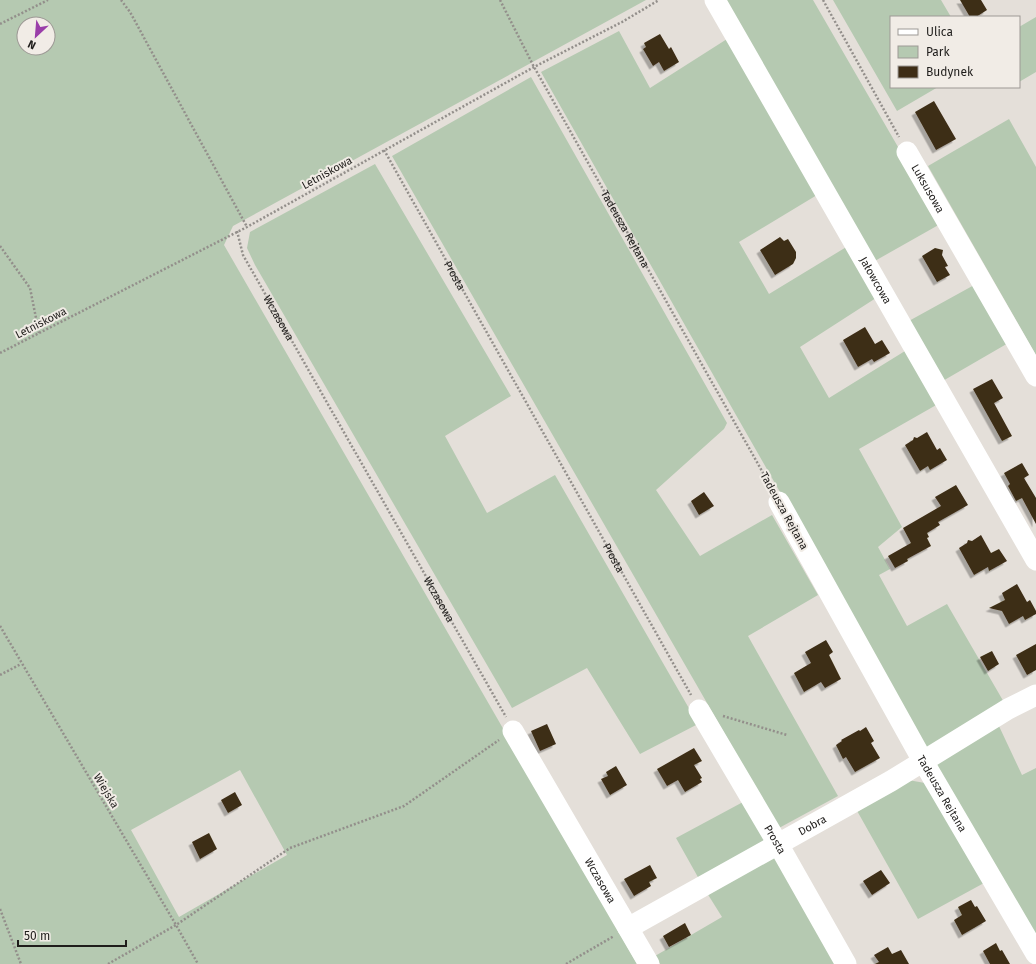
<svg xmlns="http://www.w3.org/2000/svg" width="1036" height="964" font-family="'Fira Sans',sans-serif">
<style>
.green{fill:#b5c9b1;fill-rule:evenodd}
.building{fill:#3e2d16;filter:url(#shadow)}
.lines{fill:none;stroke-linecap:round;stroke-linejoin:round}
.path{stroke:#938f8b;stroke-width:2.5;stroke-dasharray:2 2;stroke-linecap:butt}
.minor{stroke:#fff;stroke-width:21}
.labels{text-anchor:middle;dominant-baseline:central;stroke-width:4;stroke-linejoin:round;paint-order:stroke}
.street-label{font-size:11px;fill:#1f1d1b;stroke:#f1ece6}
</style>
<defs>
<filter id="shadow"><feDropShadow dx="-3.5" dy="3.5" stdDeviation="0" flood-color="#0004"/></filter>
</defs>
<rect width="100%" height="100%" fill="#e4dfd9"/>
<path class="green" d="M 0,0 L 646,0 L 233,226 L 224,245 L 497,718 L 637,964 L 0,964 ZM 24,24 L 48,24 L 48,48 L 24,48 ZM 240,770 L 287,855 L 179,917 L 131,830 Z
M 724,0 L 813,0 L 942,223 L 873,262 Z
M 833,0 L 941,0 L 951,17 L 891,17 L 891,87 L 938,87 L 897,111 Z
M 1036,17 L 1036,72 L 1019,82 L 1019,27 Z
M 619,31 L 650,88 L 727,39 L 817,195 L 739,242 L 769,294 L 848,246 L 876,298 L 800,347 L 829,398 L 905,351 L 938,404 L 859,449 L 902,527 L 878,547 L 890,569 L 879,575 L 907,626 L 947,604 L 1005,704 L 927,749 L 736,415 L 541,72 Z
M 531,77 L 727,423 L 724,429 L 656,490 L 700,556 L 772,515 L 818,595 L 748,636 L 838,796 L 779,828 L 392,156 Z
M 1009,119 L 1036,167 L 1036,355 L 928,166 Z
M 375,164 L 511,396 L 445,436 L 487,513 L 555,475 L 698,724 L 640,754 L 587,668 L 512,708 L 255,265 L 247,248 L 250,232 Z
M 976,284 L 1010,342 L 941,382 L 907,322 Z
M 998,724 L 1022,775 L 1036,768 L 1036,938 L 936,764 Z
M 908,780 L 925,783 L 984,883 L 918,919 L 856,809 Z
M 743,802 L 765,840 L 699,879 L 676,838 Z
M 773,854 L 836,964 L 660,964 L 655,956 L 722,917 L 707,893 Z"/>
<path class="building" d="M 960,0 L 981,0 L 987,10 L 976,17 L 970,17 Z
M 660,34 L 669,49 L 671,47 L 679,62 L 664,71 L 659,62 L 653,66 L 643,49 L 646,47 L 644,43 Z
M 934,101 L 956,139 L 936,150 L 915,112 Z
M 780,237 L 784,241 L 788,239 L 796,252 L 796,258 L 793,264 L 775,275 L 760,250 Z
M 935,248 L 943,250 L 942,255 L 948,266 L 945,267 L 950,275 L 937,282 L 922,256 Z
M 865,327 L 875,344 L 882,340 L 890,353 L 874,362 L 872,359 L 858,367 L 843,340 Z
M 992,379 L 1003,398 L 994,403 L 1012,436 L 1002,441 L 973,389 Z
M 927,432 L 937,450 L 940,448 L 947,460 L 930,470 L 928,466 L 920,471 L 905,445 L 913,440 L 914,437 L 917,438 Z
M 1022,463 L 1029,475 L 1024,478 L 1036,498 L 1036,524 L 1022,498 L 1016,501 L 1008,486 L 1010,484 L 1004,473 Z
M 956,485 L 968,505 L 938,522 L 940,525 L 927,533 L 929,537 L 927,538 L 931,546 L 907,559 L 908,561 L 895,568 L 888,556 L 911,543 L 903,528 L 941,506 L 935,497 Z
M 704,492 L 714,506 L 699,515 L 691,501 Z
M 981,535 L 991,553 L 999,549 L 1007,561 L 989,571 L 988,567 L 974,575 L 959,548 L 967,543 L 968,540 L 972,541 Z
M 1017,584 L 1027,602 L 1030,600 L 1036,611 L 1036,614 L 1025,620 L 1023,616 L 1009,624 L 1002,611 L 989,608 L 1005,600 L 1002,593 Z
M 826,640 L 833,652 L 829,655 L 841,679 L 825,688 L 821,682 L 804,692 L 794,673 L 811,663 L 805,652 Z
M 1036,644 L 1036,670 L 1027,675 L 1016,655 Z
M 992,651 L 999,664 L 988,671 L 980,657 Z
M 547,724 L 556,744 L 540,751 L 531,731 Z
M 866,727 L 874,741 L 871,743 L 880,758 L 855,772 L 846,757 L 843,759 L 836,745 L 842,741 L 841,740 L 859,730 L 860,731 Z
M 694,748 L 702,761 L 694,765 L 702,778 L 700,779 L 702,782 L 685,792 L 678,780 L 667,786 L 657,769 Z
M 616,766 L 627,785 L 610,795 L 601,779 L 608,776 L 606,772 Z
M 235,792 L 242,805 L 228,813 L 221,800 Z
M 209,833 L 217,849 L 200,859 L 192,842 Z
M 650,865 L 657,878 L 649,882 L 651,886 L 634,896 L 624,879 Z
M 881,870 L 890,883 L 872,895 L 863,881 Z
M 971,900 L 975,907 L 977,906 L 986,921 L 962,935 L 954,920 L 962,915 L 958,907 Z
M 685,923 L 691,935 L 669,947 L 663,936 Z
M 996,943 L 1000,951 L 1002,950 L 1010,964 L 990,964 L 983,951 Z
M 888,947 L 892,954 L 901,950 L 909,964 L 875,964 L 879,962 L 874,955 Z"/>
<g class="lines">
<g class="path">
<path d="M 121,0 L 130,12 L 247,227"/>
<path id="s1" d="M 500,0 L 534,67 L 771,487"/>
<path d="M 823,0 L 899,137"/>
<path d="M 0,24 L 48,0"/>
<path id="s2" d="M 384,150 L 691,695"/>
<path id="s3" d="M 237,231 L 243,255 L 506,717"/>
<path d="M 0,246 L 30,288 L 39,333"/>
<path d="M 0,353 L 247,227 L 534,67 L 622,22 L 659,0"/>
<path d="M 0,626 L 176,925 L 198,964"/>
<path d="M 0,675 L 21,664"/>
<path d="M 723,716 L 787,735"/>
<path d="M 0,909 L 21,964"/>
<path d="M 108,964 L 176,925 L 290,848 L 404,806 L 499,740"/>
<path d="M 566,964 L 614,936"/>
</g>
<g class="minor">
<path id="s4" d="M 715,0 L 1036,560"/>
<path id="s5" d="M 907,152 L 1036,376"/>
<path id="s6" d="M 779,502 L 923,761 L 1036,954"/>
<path id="s7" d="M 699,710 L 778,844 L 846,964"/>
<path id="s8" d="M 513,731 L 649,964"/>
<path id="s9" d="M 628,928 L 891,781 L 1008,709 L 1036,695"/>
</g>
</g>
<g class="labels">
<g class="street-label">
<text transform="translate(327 173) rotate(-29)">Letniskowa</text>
<text stroke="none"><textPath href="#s5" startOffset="42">Luksusowa</textPath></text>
<text stroke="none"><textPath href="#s1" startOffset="261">Tadeusza Rejtana</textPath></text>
<text stroke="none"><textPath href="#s2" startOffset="144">Prosta</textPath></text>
<text stroke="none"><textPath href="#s4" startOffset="323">Jałowcowa</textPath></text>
<text stroke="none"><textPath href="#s3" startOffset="97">Wczasowa</textPath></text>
<text transform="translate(41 323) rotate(-27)">Letniskowa</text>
<text transform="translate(784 511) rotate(61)">Tadeusza Rejtana</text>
<text stroke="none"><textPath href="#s2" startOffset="468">Prosta</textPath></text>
<text stroke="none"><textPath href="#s3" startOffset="421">Wczasowa</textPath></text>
<text transform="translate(106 791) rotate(59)">Wiejska</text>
<text stroke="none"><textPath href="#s6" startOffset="334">Tadeusza Rejtana</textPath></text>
<text stroke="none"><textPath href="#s9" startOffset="211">Dobra</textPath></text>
<text stroke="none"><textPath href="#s7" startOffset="150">Prosta</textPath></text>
<text stroke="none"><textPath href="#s8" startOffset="173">Wczasowa</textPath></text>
</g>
</g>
<rect x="890" y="16" width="130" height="72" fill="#f1ece6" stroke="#9d9995"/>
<rect x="898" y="29" width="20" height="6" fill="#ffffff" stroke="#9d9995"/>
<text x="926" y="36" font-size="12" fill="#1f1d1b">Ulica</text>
<rect x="898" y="46" width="20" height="12" fill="#b5c9b1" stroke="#9d9995"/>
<text x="926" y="56" font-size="12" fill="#1f1d1b">Park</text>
<rect x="898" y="66" width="20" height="12" fill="#3e2d16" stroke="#9d9995"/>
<text x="926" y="76" font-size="12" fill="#1f1d1b">Budynek</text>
<g transform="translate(36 36) rotate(206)"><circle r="19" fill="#f1ece6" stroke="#9d9995"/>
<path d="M0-3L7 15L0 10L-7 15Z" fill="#9a3ea9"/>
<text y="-6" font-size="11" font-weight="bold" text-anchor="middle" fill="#1f1d1b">N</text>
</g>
<path d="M18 940v6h108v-6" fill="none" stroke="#1f1d1b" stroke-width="2"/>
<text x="24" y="940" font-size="12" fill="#1f1d1b" stroke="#f1ece6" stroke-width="3" paint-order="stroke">50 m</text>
</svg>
